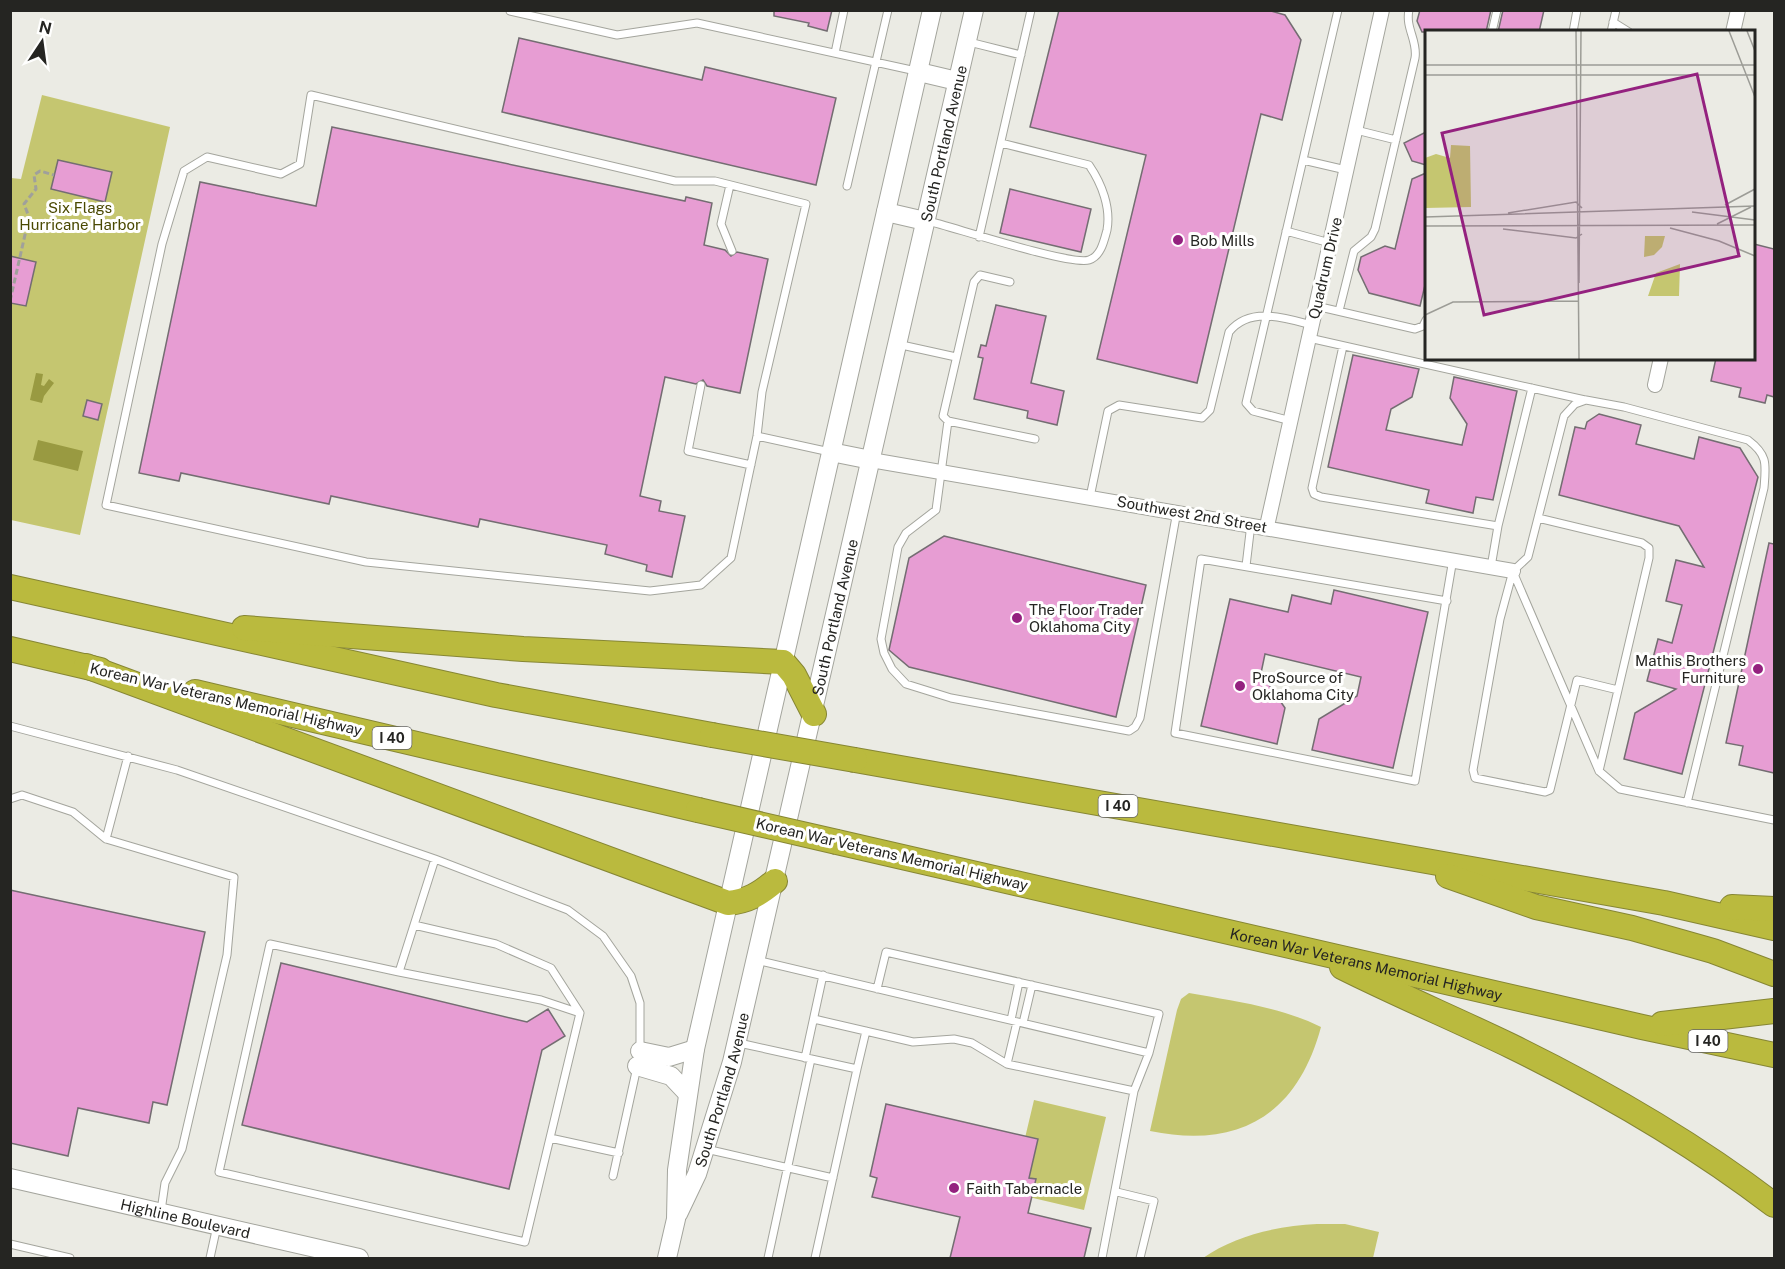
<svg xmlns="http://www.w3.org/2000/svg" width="1785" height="1269" font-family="'Public Sans',sans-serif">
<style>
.green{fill:#c5c670}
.water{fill:#999a41}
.building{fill:#e79dd3;stroke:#746d72;stroke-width:1.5}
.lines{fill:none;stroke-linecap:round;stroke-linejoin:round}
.lane-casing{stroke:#a4a59d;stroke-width:9}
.street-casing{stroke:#a4a59d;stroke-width:16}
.secondary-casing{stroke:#a4a59d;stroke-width:20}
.highway-casing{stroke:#868634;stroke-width:26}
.path{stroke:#a0a09b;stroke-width:3;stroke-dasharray:6 3;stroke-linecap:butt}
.lane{stroke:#fff;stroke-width:7}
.street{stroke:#fff;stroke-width:14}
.secondary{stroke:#fff;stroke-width:18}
.highway{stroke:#baba3e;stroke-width:24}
.highway-bridge-casing{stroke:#868634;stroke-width:26;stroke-linecap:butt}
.highway-bridge{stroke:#baba3e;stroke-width:24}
.poi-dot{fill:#94217f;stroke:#fffffe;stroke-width:2}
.labels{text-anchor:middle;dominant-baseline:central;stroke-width:6;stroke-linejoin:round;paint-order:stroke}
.shield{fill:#fffffe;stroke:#666664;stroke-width:1.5}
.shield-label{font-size:14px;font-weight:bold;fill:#252522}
.street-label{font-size:15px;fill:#252522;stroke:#fffffe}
.park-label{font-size:15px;fill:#494800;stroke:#fffffe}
.poi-label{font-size:15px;fill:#252522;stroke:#fffffe;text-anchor:start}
.inset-road{fill:none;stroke:#9c9c96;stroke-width:1.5}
.view{fill:#94217f;fill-opacity:0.15;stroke:#94217f;stroke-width:3}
.inset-edge{fill:none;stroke:#252522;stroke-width:3}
</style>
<rect width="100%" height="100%" fill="#ebebe4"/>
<path class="green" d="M 42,95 L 170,127 L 80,535 L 11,520 L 11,178 L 21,179 Z
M 1189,993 C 1233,1001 1281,1007 1321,1027 C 1297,1116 1238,1149 1150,1131 L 1177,1010 L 1181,999 Z
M 1034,1100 L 1106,1117 L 1084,1210 L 1012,1193 Z
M 1317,1224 L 1345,1224 L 1379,1232 L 1373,1258 L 1203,1258 C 1236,1235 1278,1226 1317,1224 Z"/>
<path class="water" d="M 36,373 L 43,374 L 41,385 L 44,386 L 49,379 L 54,383 L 44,396 L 42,403 L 30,400 Z
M 38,440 L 83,451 L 78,471 L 33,460 Z"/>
<path class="building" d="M 774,10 L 832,10 L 827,31 L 808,26 L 809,23 L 774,16 Z
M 1059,10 L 1267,10 L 1285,15 L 1301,40 L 1282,120 L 1261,114 L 1197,383 L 1097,359 L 1146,155 L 1030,127 Z
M 1420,10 L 1491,10 L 1486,32 L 1422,32 L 1417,21 Z
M 1503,10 L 1544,10 L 1539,32 L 1498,32 Z
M 519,38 L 702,80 L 705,67 L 836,98 L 816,185 L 502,112 Z
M 332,127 L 685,201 L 686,197 L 712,203 L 704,245 L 725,250 L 731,256 L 737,252 L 768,259 L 740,393 L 707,386 L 703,380 L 696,384 L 665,377 L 640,496 L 661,501 L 659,511 L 685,516 L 672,577 L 646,571 L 647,565 L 605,554 L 607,545 L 480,519 L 478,527 L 331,496 L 329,504 L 181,473 L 179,481 L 139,473 L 200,182 L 316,206 Z
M 1426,132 L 1426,165 L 1412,161 L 1404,143 Z
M 58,160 L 112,172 L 105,202 L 51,189 Z
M 1426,173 L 1426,281 L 1420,306 L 1369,293 L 1358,270 L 1361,257 L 1385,246 L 1395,249 L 1412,179 Z
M 1010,189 L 1091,209 L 1081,252 L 1000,233 Z
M 1754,244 L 1774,249 L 1774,397 L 1767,395 L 1765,403 L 1739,397 L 1741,388 L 1711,381 L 1716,358 L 1754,358 Z
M 10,256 L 36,262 L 26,306 L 10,303 Z
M 996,305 L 1046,316 L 1031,383 L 1064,391 L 1057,425 L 1027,418 L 1028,411 L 974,399 L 983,358 L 978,357 L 981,345 L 986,346 Z
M 1353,355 L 1419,369 L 1412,397 L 1391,409 L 1386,430 L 1462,445 L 1467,424 L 1450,398 L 1454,377 L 1517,391 L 1493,500 L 1476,497 L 1473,513 L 1426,503 L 1429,490 L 1328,467 Z
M 87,400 L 102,404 L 98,420 L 83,416 Z
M 1599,414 L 1641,425 L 1636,444 L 1694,459 L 1699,437 L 1740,448 L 1758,477 L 1682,774 L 1624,759 L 1635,713 L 1676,689 L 1647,681 L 1658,639 L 1672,643 L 1682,605 L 1666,601 L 1676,560 L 1704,567 L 1679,526 L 1559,495 L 1575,427 L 1585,429 L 1587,422 Z
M 944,536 L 1146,585 L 1116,717 L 909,667 L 889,650 L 909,558 Z
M 1769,543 L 1774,544 L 1774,773 L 1739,765 L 1743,746 L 1726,743 Z
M 1334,590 L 1428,612 L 1393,768 L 1312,750 L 1319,719 L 1357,696 L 1361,677 L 1265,654 L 1261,673 L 1285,708 L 1277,744 L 1201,726 L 1230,599 L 1288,612 L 1292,595 L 1331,604 Z
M 10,890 L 205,932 L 167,1105 L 153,1102 L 149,1123 L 78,1108 L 68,1156 L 10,1143 Z
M 281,963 L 527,1022 L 548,1009 L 565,1036 L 542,1050 L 509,1189 L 242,1125 Z
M 886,1104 L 1038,1139 L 1029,1178 L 1036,1179 L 1028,1213 L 1091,1228 L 1084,1258 L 950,1258 L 960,1217 L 872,1197 L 877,1178 L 870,1176 Z"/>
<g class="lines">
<g class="lane-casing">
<path id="lane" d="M 510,11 L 617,35 L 697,23 L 916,71
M 1613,22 L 1629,32
M 1492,32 L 1497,10
M 1573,32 L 1577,10
M 1611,32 L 1616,10
M 969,42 L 1021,55
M 835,53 L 844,10
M 311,95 L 675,181 L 715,181 L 806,204 L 762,392 L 757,436 L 731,558 L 701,585 L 650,591 L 366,562 L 106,505 L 162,244 L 184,171 L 207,157 L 281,174 L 300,164 Z
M 1356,130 L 1396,140
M 1303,160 L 1346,170
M 730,185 L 721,224 L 732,251
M 847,186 L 888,10
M 928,221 C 953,227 1071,266 1089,260 C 1101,256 1104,241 1107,230 C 1111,208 1102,184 1089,165 L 1001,143
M 1286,231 L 1330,243
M 979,237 L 1031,10
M 1010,282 L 980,275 L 974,282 L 943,416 L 948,421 L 1035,439
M 1316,306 L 1415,329 L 1423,326 L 1426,320
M 1339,311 L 1354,251 L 1371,237 L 1375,229 L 1415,58 C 1418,41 1405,28 1409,10
M 1309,338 L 1585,400
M 897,344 L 956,357
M 1343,346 L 1312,488 L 1314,494 L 1321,497 L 1498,526 L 1532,388
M 701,385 L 688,451 L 751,465
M 948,421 L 936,510 L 906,533 L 898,547 L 881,639 L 884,653 L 892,669 L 906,684 L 951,698 L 1129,731 L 1135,727 L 1140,718 L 1177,511
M 1291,421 L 1253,411 L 1246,403 L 1338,10
M 757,436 L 830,452
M 1090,497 L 1108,411 L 1119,405 L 1202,418 L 1210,410 L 1229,332 C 1250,306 1285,318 1312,325
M 1538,518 L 1642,543 L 1649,548 L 1649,558 L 1599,771
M 1246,566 L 1251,524
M 1491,567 L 1498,526
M 1513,572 L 1599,771 L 1620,789 L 1774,820
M 1447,601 L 1201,559 L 1175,733 L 1415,781 L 1453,559
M 1618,690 L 1577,680 L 1550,790 L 1545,792 L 1475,778 L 1473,770 L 1500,619 L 1513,571 L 1528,557 L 1564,416 L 1575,404 L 1586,400 L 1624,407 L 1748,440 C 1768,455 1766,464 1764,488 L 1687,803
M 10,726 L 177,770 L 435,859 L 568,910 L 603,936 L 631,976 L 640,1003 L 640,1051
M 128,756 L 106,839 L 234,877 L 227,955 L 182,1149 L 165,1183 L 161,1211
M 10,799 L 22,795 L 73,812 L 106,839
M 414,925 L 496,944 L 551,968 L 580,1013 L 525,1242 L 219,1172 L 270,944 L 399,972 L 435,859
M 756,960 L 1149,1053 L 1134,1091 L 1102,1258
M 399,972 L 541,1000 L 580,1013
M 877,989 L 886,952 L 1159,1014 L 1149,1053
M 814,1019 L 913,1042 L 954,1039 L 972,1043 L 1007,1064 L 1134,1091
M 1011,1020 L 1019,982
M 1023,1023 L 1032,985
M 739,1043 L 857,1069 L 815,1258
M 805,1058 L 823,975
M 1007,1064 L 1017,1022
M 857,1069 L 866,1031
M 550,1138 L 619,1153
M 706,1149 L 833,1178
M 613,1176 L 637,1067
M 1117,1192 L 1154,1201 L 1140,1258
M 10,1244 L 70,1258
M 210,1258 L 217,1226
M 768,1258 L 811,1059"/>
</g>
<g class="street-casing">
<path id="street" d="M 1733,32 L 1738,10
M 1655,385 L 1661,358
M 871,460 L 1513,571
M 1267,526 L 1382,10"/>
</g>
<g class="secondary-casing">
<g id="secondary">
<path d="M 919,72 L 957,81"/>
<path d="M 886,212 L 925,221"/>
<path d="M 831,452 L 871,460"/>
<path d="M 640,1051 L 669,1057 L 695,1049"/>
<path d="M 637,1066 L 671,1076 L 687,1093"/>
<path id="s1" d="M 10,1178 L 359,1258"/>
<path id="s2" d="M 678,1214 L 697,1174 L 732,1062 L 974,10"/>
<path d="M 667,1258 L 676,1219 L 677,1170 L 695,1049 L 932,10"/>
</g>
</g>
<g class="highway-casing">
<g id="highway">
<path d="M 10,587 L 496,695 L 712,735"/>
<path d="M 244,628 L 523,649 L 783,662 L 794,675 L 814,714"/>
<path d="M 10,649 L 100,670"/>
<path d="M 86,666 L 728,903 C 748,901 760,894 775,881"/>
<path d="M 195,692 L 698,810"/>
<path d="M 855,760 L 1664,903 L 1774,928"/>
<path id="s3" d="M 837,842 L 1642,1027 L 1774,1055"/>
<path d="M 1448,876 L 1536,907 L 1632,928 L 1713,951 L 1774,974"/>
<path d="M 1732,907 L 1774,909"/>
<path d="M 1342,967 C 1398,995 1455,1019 1511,1046 C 1603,1091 1693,1143 1774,1205"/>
<path d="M 1662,1024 L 1774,1011"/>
</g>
</g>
<path class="path" d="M 10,301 L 29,217 L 24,204 L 36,189 L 34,175 L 40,171 L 54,175"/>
<use href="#lane" class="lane"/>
<use href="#street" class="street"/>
<use href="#secondary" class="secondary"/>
<use href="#highway" class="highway"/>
<g class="highway-bridge-casing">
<path id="highway-bridge" d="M 712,735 L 855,760
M 698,810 L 837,842"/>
</g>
<use href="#highway-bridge" class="highway-bridge"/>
</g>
<g class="poi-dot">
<circle cx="1178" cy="240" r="6"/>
<circle cx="1017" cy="618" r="6"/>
<circle cx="1758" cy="669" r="6"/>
<circle cx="1240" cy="686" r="6"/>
<circle cx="954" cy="1188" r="6"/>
</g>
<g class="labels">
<g class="shield">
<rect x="372.5" y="727" width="39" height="22" rx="4.5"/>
<rect x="1098.5" y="795" width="39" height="22" rx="4.5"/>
<rect x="1688.5" y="1030" width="39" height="22" rx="4.5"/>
</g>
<g class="shield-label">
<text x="392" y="738">I 40</text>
<text x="1118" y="806">I 40</text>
<text x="1708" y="1041">I 40</text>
</g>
<g class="street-label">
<text stroke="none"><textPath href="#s2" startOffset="1104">South Portland Avenue</textPath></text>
<text transform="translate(1325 268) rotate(-77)">Quadrum Drive</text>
<text transform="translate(1192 514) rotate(10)">Southwest 2nd Street</text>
<text stroke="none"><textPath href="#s2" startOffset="618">South Portland Avenue</textPath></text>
<text transform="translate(226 699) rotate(13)">Korean War Veterans Memorial Highway</text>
<text transform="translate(892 854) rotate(13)">Korean War Veterans Memorial Highway</text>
<text stroke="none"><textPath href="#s3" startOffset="543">Korean War Veterans Memorial Highway</textPath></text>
<text stroke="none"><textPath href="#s2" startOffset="132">South Portland Avenue</textPath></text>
<text stroke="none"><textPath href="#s1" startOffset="180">Highline Boulevard</textPath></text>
</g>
<g class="park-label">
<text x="80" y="207">Six Flags<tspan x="80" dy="17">Hurricane Harbor</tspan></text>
</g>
<g class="poi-label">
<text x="1190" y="240">Bob Mills</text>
<text x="1029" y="609">The Floor Trader<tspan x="1029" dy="17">Oklahoma City</tspan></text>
<text x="1746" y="660" text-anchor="end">Mathis Brothers<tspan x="1746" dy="17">Furniture</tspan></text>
<text x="1252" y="677">ProSource of<tspan x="1252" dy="17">Oklahoma City</tspan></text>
<text x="966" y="1188">Faith Tabernacle</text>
</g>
</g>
<g transform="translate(1425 30)">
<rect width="330" height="330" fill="#ebebe4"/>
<path d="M 26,115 L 45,116 L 46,177 L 0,178 L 0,128 L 11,124 L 25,128 ZM 220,206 L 240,206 L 237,217 L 229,225 L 219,227 ZM 255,234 L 254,266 L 223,266 L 231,243 Z" fill="#c5c670"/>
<path class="inset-road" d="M 151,1 L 154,329M 304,1 L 330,67M 322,1 L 330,21M 0,35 L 330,35M 0,45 L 330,45M 300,175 L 330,159M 267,182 L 330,190M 83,183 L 151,172 L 157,178M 0,187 L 330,176M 292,194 L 326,177M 0,196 L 330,195M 245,198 L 294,211 L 330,226M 78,199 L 151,208 L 157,204M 154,253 L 156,1M 0,285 L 28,272 L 154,271"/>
<path class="view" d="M 272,44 L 314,226 L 59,285 L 17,103 Z"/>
<rect width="330" height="330" class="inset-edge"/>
</g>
<rect width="1785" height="1269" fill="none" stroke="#252522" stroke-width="24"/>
<g transform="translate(42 42) rotate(13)" stroke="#fffffe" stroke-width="4.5" paint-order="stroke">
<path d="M0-4.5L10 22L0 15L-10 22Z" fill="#252522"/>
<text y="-9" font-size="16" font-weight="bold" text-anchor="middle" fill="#252522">N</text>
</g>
</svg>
